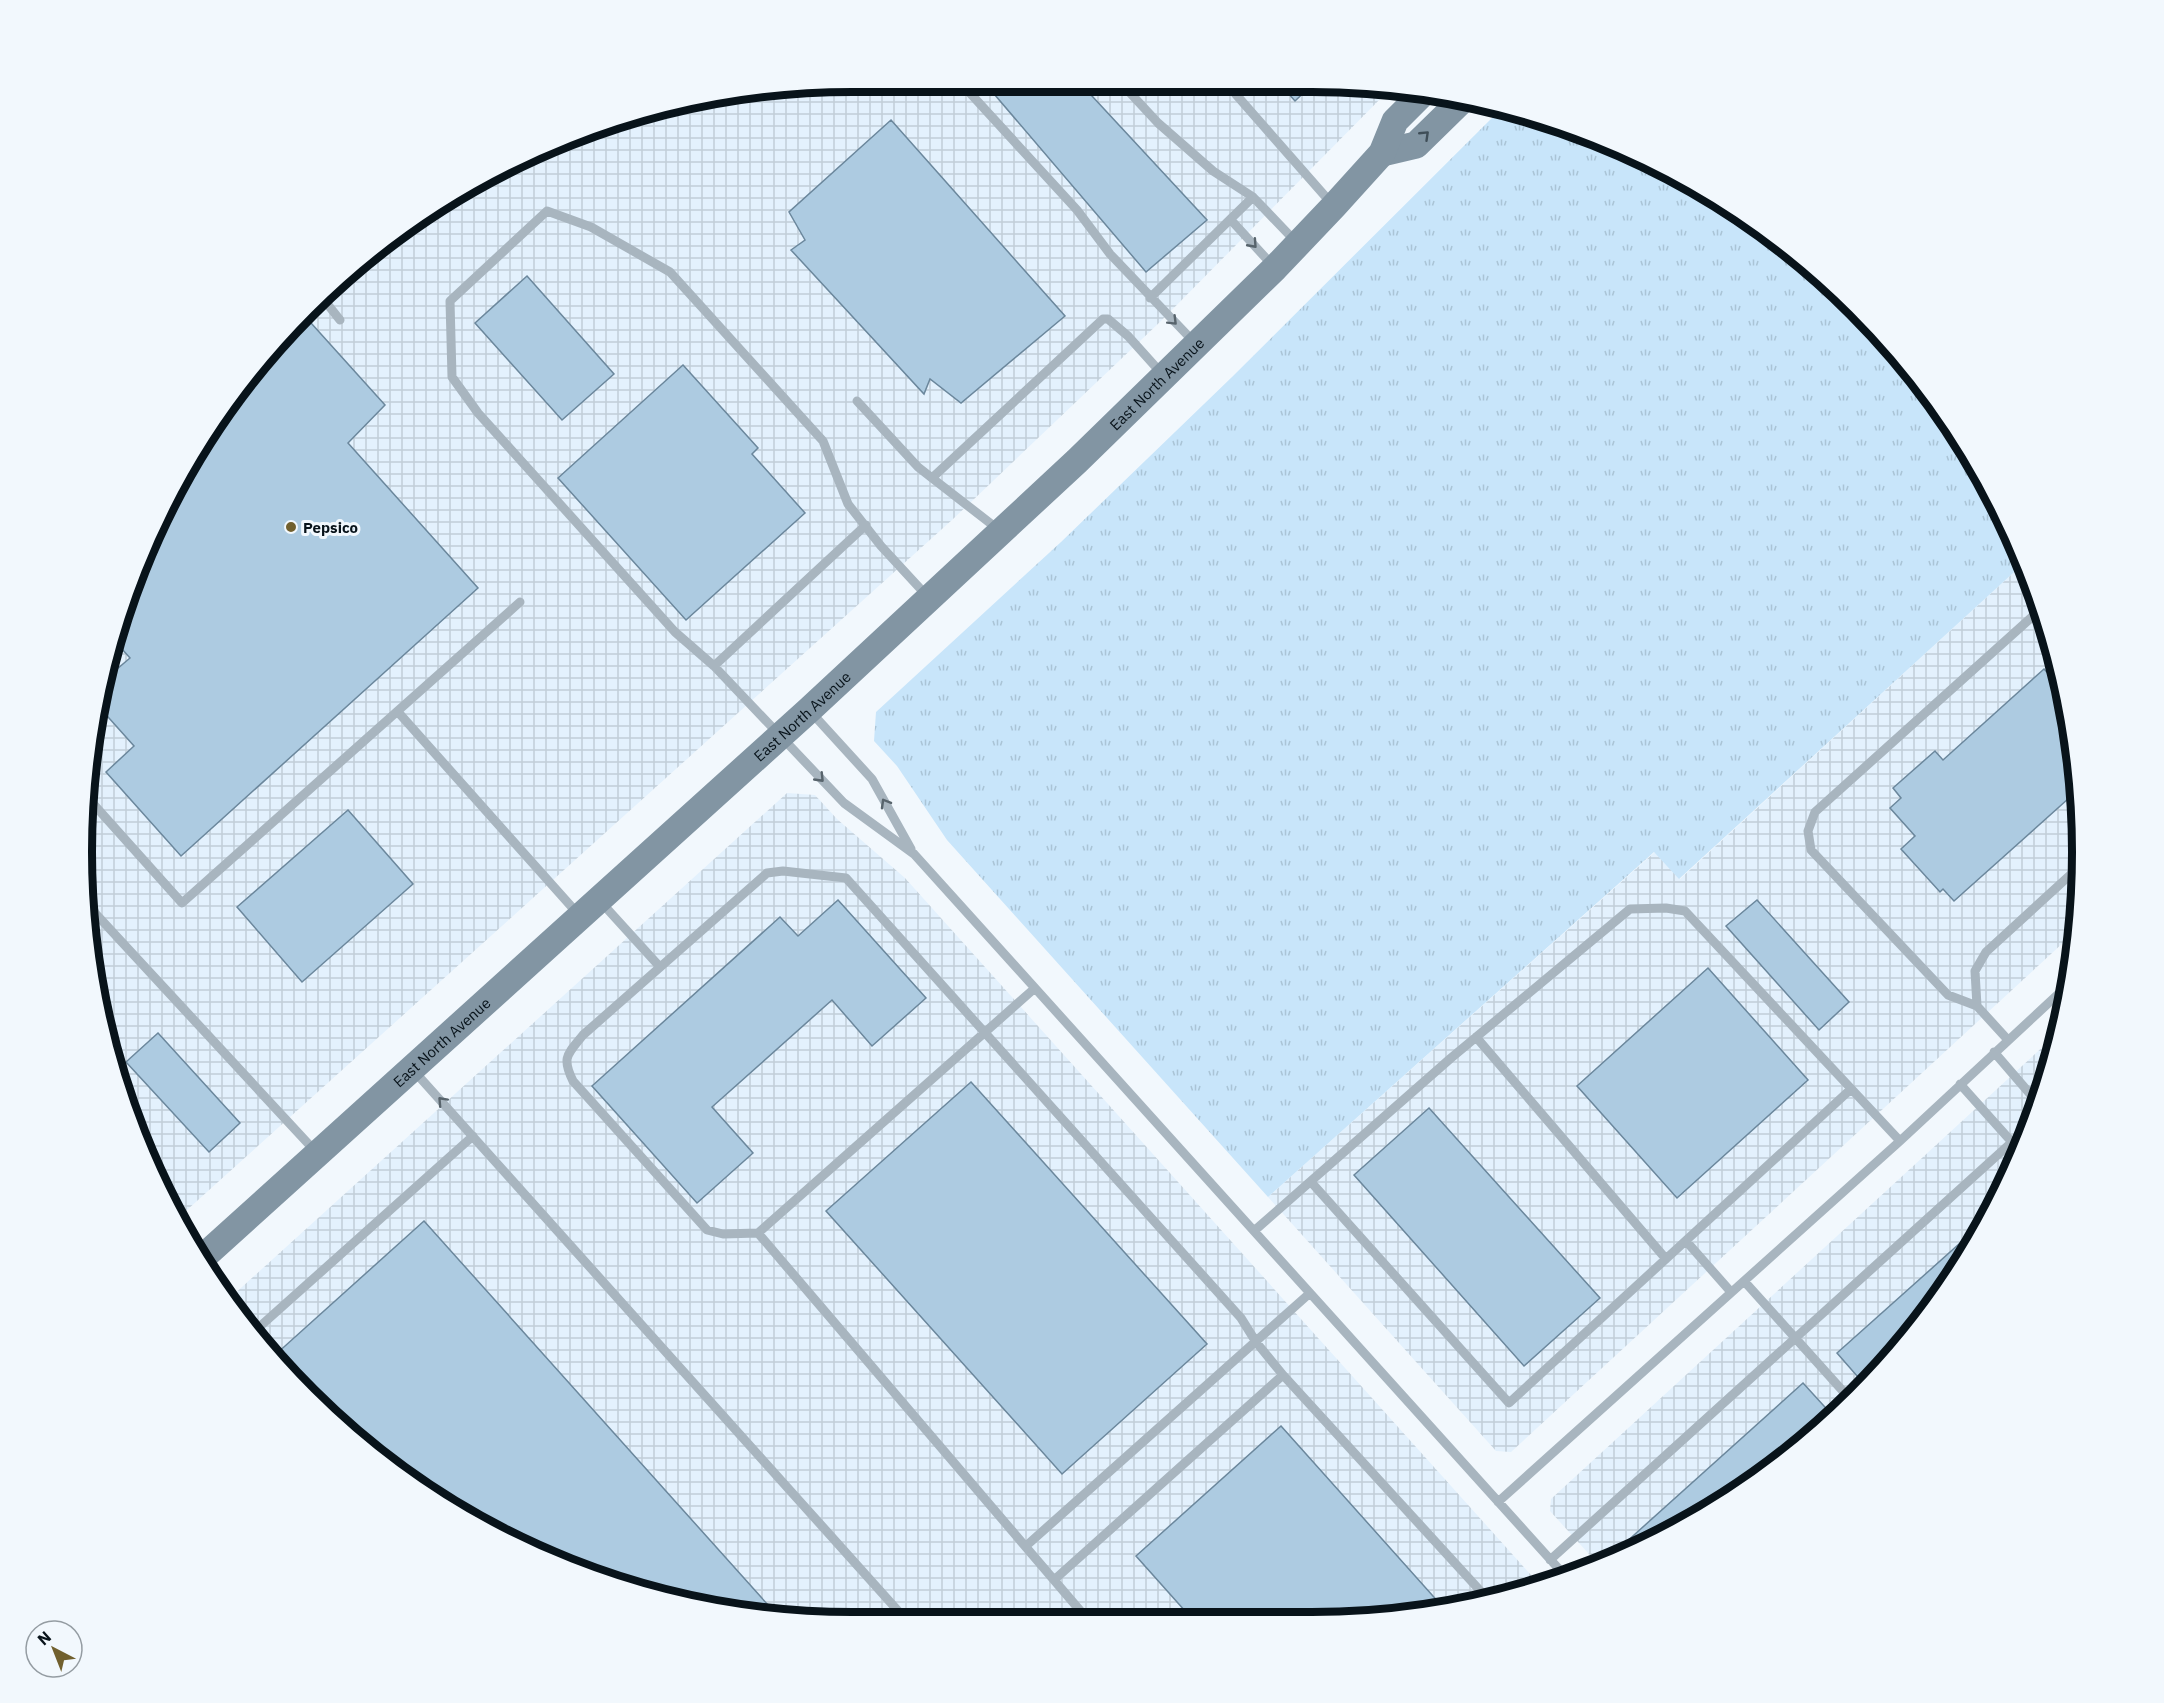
<svg xmlns="http://www.w3.org/2000/svg" width="2164" height="1703" font-family="'IBM Plex Sans',sans-serif">
<style>
.industrial{fill:url(#industrial-grid)}
.grass{fill:url(#grass-tufts)}
.building{fill:#adcbe1;stroke:#6b879c;stroke-width:1.5}
.lines{fill:none;stroke-linecap:round;stroke-linejoin:round}
.lane{stroke:#a8b5bf;stroke-width:9}
.secondary{stroke:#8295a3;stroke-width:27}
.oneway{stroke:#3f4e58}
.oneway2{stroke:#58646c}
.poi-dot{fill:#71602e;stroke:#f2f8fd;stroke-width:2}
.labels{text-anchor:middle;dominant-baseline:central;stroke-width:6;stroke-linejoin:round;paint-order:stroke}
.street-label{font-size:15px;fill:#08131a;stroke:#f2f8fd}
.poi-label{font-size:15px;font-weight:bold;fill:#08131a;stroke:#f2f8fd;text-anchor:start}
.rim{fill:none;stroke:#08131a;stroke-width:8}
</style>
<defs>
<pattern id="industrial-grid" width="8" height="8" patternUnits="userSpaceOnUse" patternTransform="scale(1.5)"><rect width="8" height="8" fill="#e3f1fd"/><path d="M0 4h8M4 0v8" fill="none" stroke="#c1ced8"/></pattern>
<pattern id="grass-tufts" width="24" height="20" patternUnits="userSpaceOnUse" patternTransform="scale(1.5)"><rect width="24" height="20" fill="#c8e5fa"/><path d="M3 7l-1-3M5 7V3M7 7l1-3M15 17l-1-3M17 17v-4M19 17l1-3" fill="none" stroke="#aac4d6"/></pattern>
</defs>
<rect width="100%" height="100%" fill="#f2f8fd"/>
<path class="industrial" d="M 852,81 L 1363,83 L 1391,88 L 1161,321 L 952,520 L 177,1219 L 107,1051 L 81,852 L 107,652 L 184,467 L 306,307 L 466,184 L 652,107 Z
M 2024,563 L 2042,604 L 2076,751 L 2081,902 L 2077,930 L 1511,1452 L 1496,1451 L 1268,1197 L 1655,852 L 1680,879 Z
M 787,793 L 815,795 L 837,819 L 905,878 L 1540,1585 L 1363,1620 L 851,1622 L 702,1607 L 556,1563 L 423,1492 L 306,1396 L 231,1297 Z
M 2060,1031 L 2057,1051 L 2004,1192 L 1924,1320 L 1821,1431 L 1698,1519 L 1598,1564 L 1550,1511 L 1551,1499 Z"/>
<path class="grass" d="M 1500,110 L 1560,122 L 1697,184 L 1820,272 L 1892,344 L 1980,466 L 2024,563 L 1679,879 L 1654,852 L 1268,1197 L 947,840 L 897,766 L 874,741 L 876,712 L 1061,542 L 1232,377 Z"/>
<path class="building" d="M 983,81 L 1079,82 L 1207,220 L 1146,272 Z
M 1278,82 L 1315,82 L 1295,101 Z
M 891,120 L 1065,316 L 961,403 L 930,379 L 924,394 L 791,250 L 805,240 L 789,212 Z
M 527,276 L 614,374 L 562,420 L 475,323 Z
M 302,313 L 385,405 L 348,443 L 478,588 L 181,856 L 106,772 L 134,746 L 100,708 L 103,681 L 130,658 L 113,639 L 184,467 Z
M 683,365 L 758,448 L 752,454 L 805,513 L 686,620 L 558,478 Z
M 2044,669 L 2062,689 L 2076,751 L 2078,790 L 1954,901 L 1943,889 L 1940,892 L 1901,849 L 1915,836 L 1890,808 L 1901,798 L 1893,788 L 1935,751 L 1943,760 Z
M 348,810 L 413,884 L 302,982 L 237,907 Z
M 838,900 L 926,998 L 872,1046 L 832,1000 L 712,1107 L 753,1153 L 697,1203 L 592,1086 L 780,917 L 798,936 Z
M 1757,900 L 1849,1002 L 1819,1030 L 1726,926 Z
M 1708,968 L 1808,1080 L 1677,1198 L 1577,1086 Z
M 158,1033 L 240,1123 L 209,1152 L 126,1062 Z
M 971,1082 L 1207,1344 L 1062,1474 L 826,1211 Z
M 1429,1108 L 1600,1298 L 1524,1366 L 1354,1175 Z
M 424,1221 L 777,1615 L 702,1607 L 556,1563 L 423,1492 L 306,1396 L 275,1355 Z
M 1977,1228 L 1980,1230 L 1924,1320 L 1864,1384 L 1837,1353 Z
M 1803,1383 L 1834,1417 L 1821,1431 L 1698,1519 L 1616,1556 L 1614,1553 Z
M 1281,1426 L 1441,1605 L 1363,1620 L 1194,1621 L 1136,1556 Z"/>
<g class="lines">
<path class="lane" d="M 959,81 L 1077,210 L 1110,254 L 1194,342
M 1120,82 L 1158,123 L 1213,171 L 1253,197 L 1296,242
M 1225,82 L 1332,204
M 1231,220 L 1274,267
M 321,296 L 340,320
M 1150,298 L 1253,197
M 857,401 L 918,467 L 932,478
M 999,530 L 932,478 L 1103,319 L 1108,319 L 1128,336 L 1163,375
M 927,596 L 881,546 L 848,504 L 823,441 L 670,272 L 591,227 L 547,211 L 450,301 L 452,377 L 478,413 L 675,632 L 714,666 L 844,803 L 914,854 L 1567,1578
M 714,666 L 866,525
M 810,711 L 872,779 L 911,849
M 398,712 L 578,914
M 88,798 L 182,903 L 520,602
M 86,892 L 95,913 L 315,1151
M 600,901 L 660,967
M 1035,988 L 758,1233 L 1054,1580
M 1977,1006 L 1948,995 L 1811,850 L 1808,831 L 1815,812 L 2043,607
M 1476,1037 L 1666,1259
M 2008,1040 L 1977,1006 L 1975,971 L 1986,952 L 2080,866
M 1994,1052 L 2037,1102
M 414,1071 L 908,1622
M 1960,1084 L 2019,1150
M 1311,1182 L 1509,1403 L 1851,1089
M 1254,1231 L 1451,1058 L 1630,909 L 1666,908 L 1685,911 L 1900,1141
M 758,1233 L 723,1234 L 707,1230 L 573,1081 C 561,1057 568,1054 583,1035 L 767,873 L 783,871 L 846,878 L 1241,1318 L 1256,1342 L 1283,1375
M 1686,1241 L 1731,1292
M 1744,1281 L 1850,1399
M 256,1330 L 473,1136
M 1498,1502 L 1900,1141 L 2068,985
M 1026,1546 L 1310,1293
M 1550,1560 L 2012,1142
M 1089,1621 L 1054,1580 L 1283,1375 L 1485,1596"/>
<g class="secondary">
<path d="M 1382,153 L 1416,145 L 1460,102"/>
<path id="s1" d="M 201,1259 L 809,710 L 1077,461 L 1275,268 L 1334,206 L 1382,153 L 1395,121 L 1422,94"/>
</g>
</g>
<defs><path id="oneway-chevron" d="M-2-3.5L2.5 0L-2 3.5" fill="none" stroke-width="1.6" stroke-linecap="round" stroke-linejoin="round" transform="scale(1.5)"/></defs>
<use class="oneway" href="#oneway-chevron" transform="translate(1425 135) rotate(-44)"/>
<g class="oneway2">
<use href="#oneway-chevron" transform="translate(1253 244) rotate(48)"/>
<use href="#oneway-chevron" transform="translate(1173 321) rotate(45)"/>
<use href="#oneway-chevron" transform="translate(820 778) rotate(46)"/>
<use href="#oneway-chevron" transform="translate(885 803) rotate(-120)"/>
<use href="#oneway-chevron" transform="translate(442 1101) rotate(-133)"/>
</g>
<circle class="poi-dot" cx="291" cy="527" r="6"/>
<g class="labels">
<g class="street-label">
<text stroke="none"><textPath href="#s1" startOffset="1296">East North Avenue</textPath></text>
<text stroke="none"><textPath href="#s1" startOffset="810">East North Avenue</textPath></text>
<text stroke="none"><textPath href="#s1" startOffset="324">East North Avenue</textPath></text>
</g>
<g class="poi-label">
<text x="303" y="527">Pepsico</text>
</g>
</g>
<path d="M0 0H2164V1703H0ZM852 92H1312A760 760 0 0 1 2072 852V852A760 760 0 0 1 1312 1612H852A760 760 0 0 1 92 852V852A760 760 0 0 1 852 92Z" fill="#f2f8fd" fill-rule="evenodd"/>
<path class="rim" d="M852 92H1312A760 760 0 0 1 2072 852V852A760 760 0 0 1 1312 1612H852A760 760 0 0 1 92 852V852A760 760 0 0 1 852 92Z"/>
<g transform="translate(54 1649) rotate(318)"><circle r="28" fill="#f2f8fd" stroke="#949ca2" stroke-width="1.5"/>
<path d="M0-4.5L10 22L0 15L-10 22Z" fill="#71602e"/>
<text y="-9" font-size="16" font-weight="bold" text-anchor="middle" fill="#08131a">N</text>
</g>
</svg>
